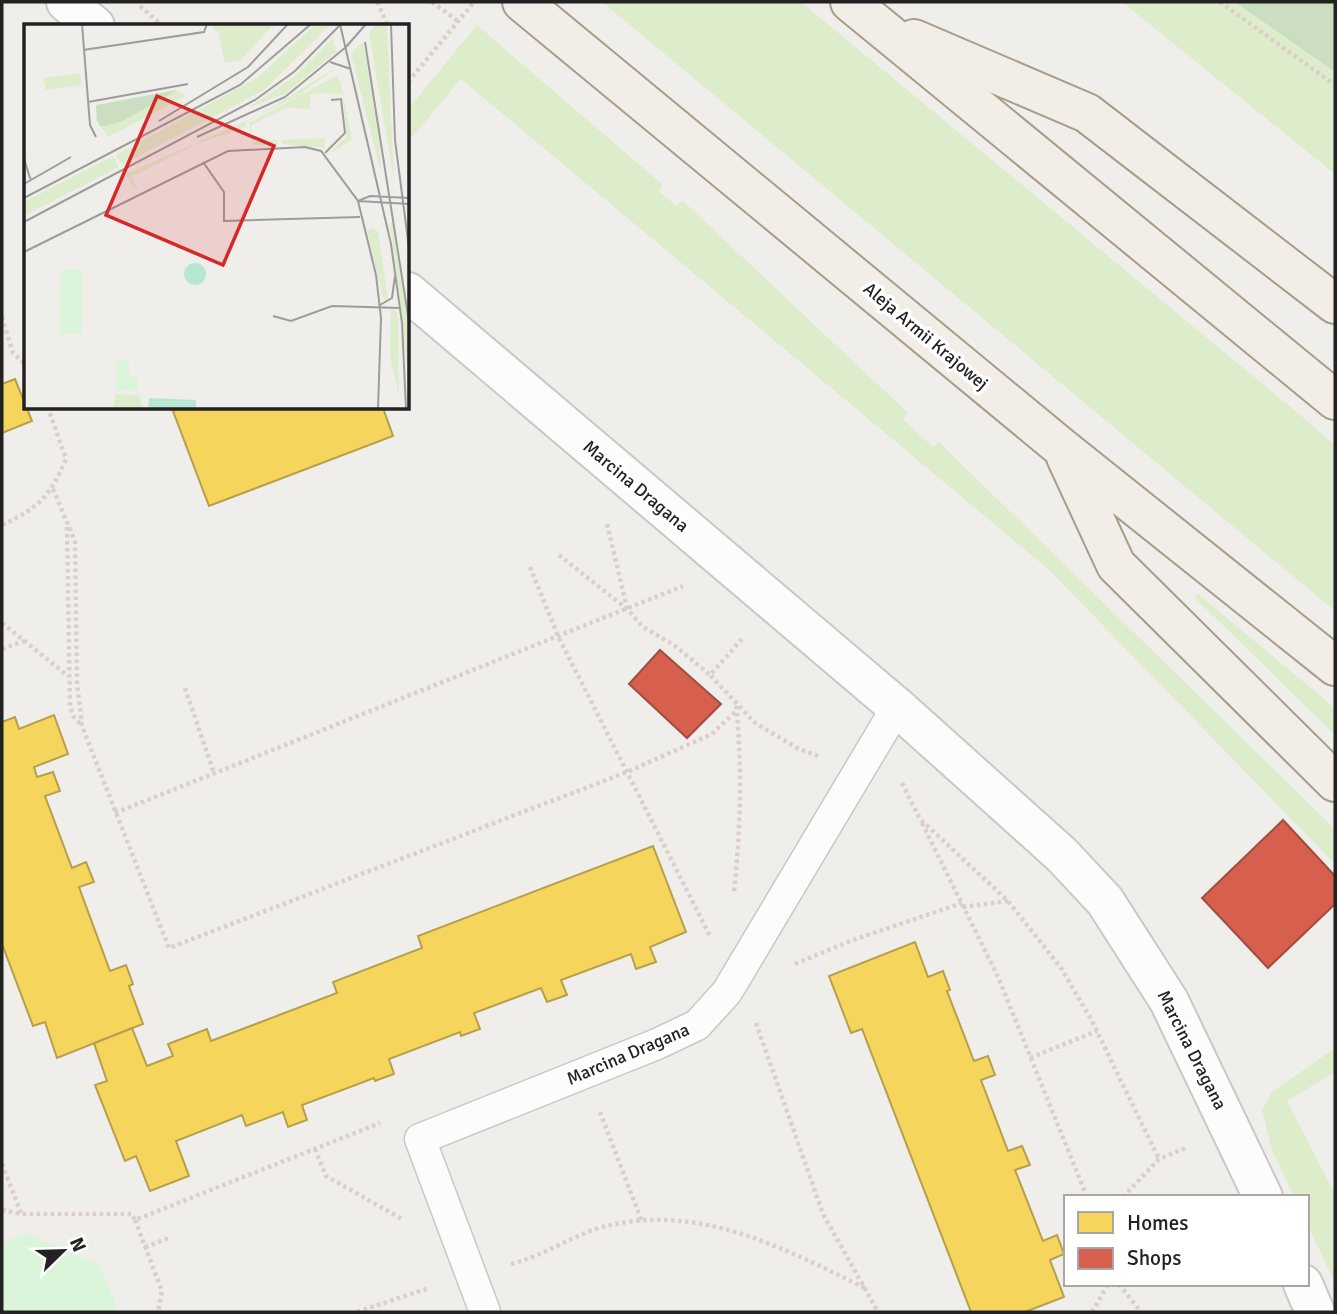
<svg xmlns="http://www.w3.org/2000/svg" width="1337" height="1314" font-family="Signika,sans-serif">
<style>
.grass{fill:#ddeccb}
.forest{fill:#cbdec1}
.park{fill:#daf5da}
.homes{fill:#f6d55c;stroke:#b69f4b;stroke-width:2}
.shops{fill:#d6604d;stroke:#a04d40;stroke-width:2}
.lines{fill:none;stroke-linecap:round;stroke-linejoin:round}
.lane-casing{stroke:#c9c8c7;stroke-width:33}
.street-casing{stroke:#c9c8c7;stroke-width:42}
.primary-casing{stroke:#a79c86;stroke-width:42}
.path{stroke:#dccecd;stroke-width:4.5;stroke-dasharray:3.5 3.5;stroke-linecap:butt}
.lane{stroke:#fdfcfc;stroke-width:30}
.street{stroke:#fdfcfc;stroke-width:38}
.primary{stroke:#f3ede7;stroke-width:38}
.labels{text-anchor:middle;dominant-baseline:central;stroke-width:7;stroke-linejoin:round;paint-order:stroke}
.street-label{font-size:18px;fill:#222;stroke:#fff}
.inset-road{fill:none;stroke:#9e9c9b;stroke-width:2}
.view{fill:#d62828;fill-opacity:0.15;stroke:#d62828;stroke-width:3.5}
.inset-edge{fill:none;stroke:#222;stroke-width:3.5}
</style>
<rect width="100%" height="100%" fill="#f0eeeb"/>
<path class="grass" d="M 602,2 L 801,2 L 1293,409 L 1335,445 L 1335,611 Z
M 1122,2 L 1234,2 L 1335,72 L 1335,174 Z
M 477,25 L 663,185 L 659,191 L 676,206 L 682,200 L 908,413 L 903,419 L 933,447 L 939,442 L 1335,829 L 1335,864 L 1048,569 L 461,79 L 408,142 L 408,109 Z
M 1198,594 L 1335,708 L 1335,735 L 1195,598 Z
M 1335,1048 L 1335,1072 L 1287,1101 L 1335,1194 L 1335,1283 L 1307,1224 L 1307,1197 L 1294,1197 L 1272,1150 L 1262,1110 L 1272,1092 Z"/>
<path class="forest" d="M 1234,2 L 1335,2 L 1335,72 L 1236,3 Z"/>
<path class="park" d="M 26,1233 L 99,1265 L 119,1312 L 2,1312 L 2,1243 Z"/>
<path class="homes" d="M 15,379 L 32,421 L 2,433 L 2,384 Z
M 181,408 L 383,408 L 393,436 L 209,506 L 173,411 Z
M 54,715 L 68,754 L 34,767 L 37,777 L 53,772 L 60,791 L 45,796 L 72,868 L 86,862 L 94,882 L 79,887 L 110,971 L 126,965 L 133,984 L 129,986 L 143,1024 L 57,1058 L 45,1022 L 33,1026 L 2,944 L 2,722 L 15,717 L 19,729 Z
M 653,846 L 686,932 L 650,947 L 656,962 L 636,969 L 631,954 L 561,980 L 567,995 L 547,1002 L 541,988 L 474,1013 L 480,1029 L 461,1036 L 460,1032 L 389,1059 L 394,1074 L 375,1081 L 374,1078 L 302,1105 L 307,1120 L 288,1127 L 283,1112 L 246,1126 L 242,1115 L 176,1141 L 189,1176 L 150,1191 L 136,1156 L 125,1161 L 95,1085 L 107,1081 L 94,1043 L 132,1028 L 147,1066 L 173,1056 L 168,1044 L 207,1029 L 211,1041 L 337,993 L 333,982 L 422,948 L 418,936 Z
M 915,942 L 928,977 L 943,971 L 950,990 L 947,991 L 974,1061 L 988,1056 L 995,1075 L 981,1080 L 1008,1151 L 1022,1146 L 1030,1165 L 1015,1170 L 1043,1241 L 1057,1235 L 1064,1254 L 1050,1260 L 1064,1297 L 1025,1312 L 971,1312 L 862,1029 L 851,1033 L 829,976 Z"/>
<path class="shops" d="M 660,650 L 721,704 L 687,738 L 629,684 Z
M 1283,820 L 1335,876 L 1335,904 L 1268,968 L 1202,898 Z"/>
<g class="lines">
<g class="lane-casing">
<path id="lane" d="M 485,1312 L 420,1139 L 657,1044 L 697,1025 L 727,992 L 897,707"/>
</g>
<g class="street-casing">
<path id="street" d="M 66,2 L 95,26
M 408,292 L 897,707 L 1062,855 L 1105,901 L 1169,1001 L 1263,1197
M 1303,1284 L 1315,1312"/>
</g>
<g class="primary-casing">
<path id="primary" d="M 522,2 L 1062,448 L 1335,666
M 850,2 L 1335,400
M 914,39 L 1087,113 L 1335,304
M 1066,457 L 1116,565 L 1335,782"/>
</g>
<path class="path" d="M 377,2 L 388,26
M 432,2 L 458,21
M 1220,2 L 1335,85
M 140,6 L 163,26
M 408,82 L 474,2
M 2,317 L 13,353 L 26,365
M 53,489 L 75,541 L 77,683 L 82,726 L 169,948 L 627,772 L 712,734 L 737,710
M 607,524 L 627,608
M 2,525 C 39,508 50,496 66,459 L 48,408
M 67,527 L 70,707 L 74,717 L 81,725
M 559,555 L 627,609 L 643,627 L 674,645 L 710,675
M 530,567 L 558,636 L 710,936
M 2,623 L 68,676
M 742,639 L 710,675 L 755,723 L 797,748 L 820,757
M 2,649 L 24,641
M 185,688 L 214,773
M 902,783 L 920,819 L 1008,901 L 1061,968 L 1091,1019 L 1159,1159
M 115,813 L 683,586
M 922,823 L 998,977 L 1087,1197
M 734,891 C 741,827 742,765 736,702
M 963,907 L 1008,901
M 795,964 L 850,941 L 962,903
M 756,1023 L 823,1214 L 878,1312
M 1030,1058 L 1097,1031
M 600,1112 L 642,1222
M 315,1149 L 326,1176 L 402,1219
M 2,1164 L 21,1213
M 1123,1197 L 1159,1159 L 1188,1147
M 2,1210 L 21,1214 L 132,1214 L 135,1220 L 380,1123
M 135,1220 L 162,1291 L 158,1312
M 145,1247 L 169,1238
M 511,1264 C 544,1256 574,1234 606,1226 C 701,1203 785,1249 867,1289
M 1119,1284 L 1141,1312
M 357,1312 L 429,1288
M 1092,1312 L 1108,1284"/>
<use href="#lane" class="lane"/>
<use href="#street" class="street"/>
<use href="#primary" class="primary"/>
</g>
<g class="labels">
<g class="street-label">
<text transform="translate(926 336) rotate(40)">Aleja Armii Krajowej</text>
<text transform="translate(636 486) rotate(40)">Marcina Dragana</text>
<text transform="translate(1192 1050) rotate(63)">Marcina Dragana</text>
<text transform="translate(628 1054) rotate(-23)">Marcina Dragana</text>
</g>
</g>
<g transform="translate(24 24)">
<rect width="385" height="385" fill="#f0eeeb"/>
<path d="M 188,0 L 250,0 L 217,36 L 201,39 L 194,7 L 190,7 ZM 292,0 L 306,1 L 240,66 L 98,141 L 92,131 L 233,54 ZM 353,0 L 363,0 L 370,156 L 345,9 ZM 309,14 L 312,28 L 262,69 L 224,84 L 270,53 ZM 339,17 L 356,119 L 357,149 L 327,30 ZM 313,43 L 275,71 L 222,98 L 223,103 L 172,120 L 107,153 L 113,165 L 110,164 L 102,150 L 237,90 ZM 56,49 L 58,61 L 22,66 L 19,54 ZM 312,52 L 316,57 L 328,116 L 306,129 L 323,112 L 318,70 L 291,69 L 286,72 L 286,85 L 263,84 L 227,101 L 229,118 L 254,116 L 253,121 L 229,121 L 225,99 ZM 152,66 L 162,72 L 84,113 L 77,103 L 99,97 ZM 301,114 L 300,124 L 259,120 L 257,116 ZM 89,132 L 95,143 L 0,192 L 0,178 ZM 366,199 L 369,199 L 385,309 L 385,361 ZM 349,204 L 354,207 L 364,276 L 359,274 L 343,207 ZM 367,284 L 373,287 L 374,297 L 375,371 L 366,333 ZM 92,370 L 115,371 L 119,385 L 89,385 Z" fill="#ddeccb"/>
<path d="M 153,66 L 99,97 L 77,103 L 73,97 L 72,81 Z" fill="#cbdec1"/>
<path d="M 37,246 L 58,246 L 58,310 L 36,310 ZM 105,336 L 105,351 L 114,356 L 114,367 L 92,366 L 91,338 Z" fill="#daf5da"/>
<path d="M160 250a11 11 0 1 1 22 0a11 11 0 1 1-22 0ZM 125,374 L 172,376 L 172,385 L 124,385 Z" fill="#b7e6d2"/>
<path class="inset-road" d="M 58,0 L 66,101 L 72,113M 316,0 L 367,220 L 378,299 L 382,385M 367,0 L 371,116 L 385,224M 341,18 L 385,298M 322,23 L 342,0M 59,26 L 180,8 L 183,0M 306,38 L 327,45M 64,78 L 164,60M 135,97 L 224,43 L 264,0M 173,113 L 261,73 L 322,23M 301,129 L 321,109 L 317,75 L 307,76M 0,135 L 7,157M 179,138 L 200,168 L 200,197 L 336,193M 0,160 L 47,133M 0,174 L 216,61 L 287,0M 334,177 L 346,172 L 385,174M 334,177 L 385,180M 0,198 L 231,76 L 271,47 L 317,0M 0,228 L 204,127 L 281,123 L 297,127 L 334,177 L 352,251 L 357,294 L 354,385M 356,281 L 368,274 L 371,252M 249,292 L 267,297 L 308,282 L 376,284"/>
<path class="view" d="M 133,72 L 250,122 L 199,241 L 82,191 Z"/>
<rect width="385" height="385" class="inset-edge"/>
</g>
<rect width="1337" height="1314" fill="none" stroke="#222222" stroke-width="7"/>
<rect x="1064" y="1195" width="245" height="91" fill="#ffffff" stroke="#a7a7a7" stroke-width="2"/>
<rect x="1078" y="1212" width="35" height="21" fill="#f6d55c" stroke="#a7a7a7" stroke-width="2"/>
<text x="1127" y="1230" font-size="21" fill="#222222">Homes</text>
<rect x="1078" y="1248" width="35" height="21" fill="#d6604d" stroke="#a7a7a7" stroke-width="2"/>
<text x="1127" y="1265" font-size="21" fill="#222222">Shops</text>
<g transform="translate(63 1251) rotate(67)" stroke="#ffffff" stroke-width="5" paint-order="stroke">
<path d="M0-5L12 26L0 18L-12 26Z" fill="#222222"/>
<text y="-10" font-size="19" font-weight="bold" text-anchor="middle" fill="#222222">N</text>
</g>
</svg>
